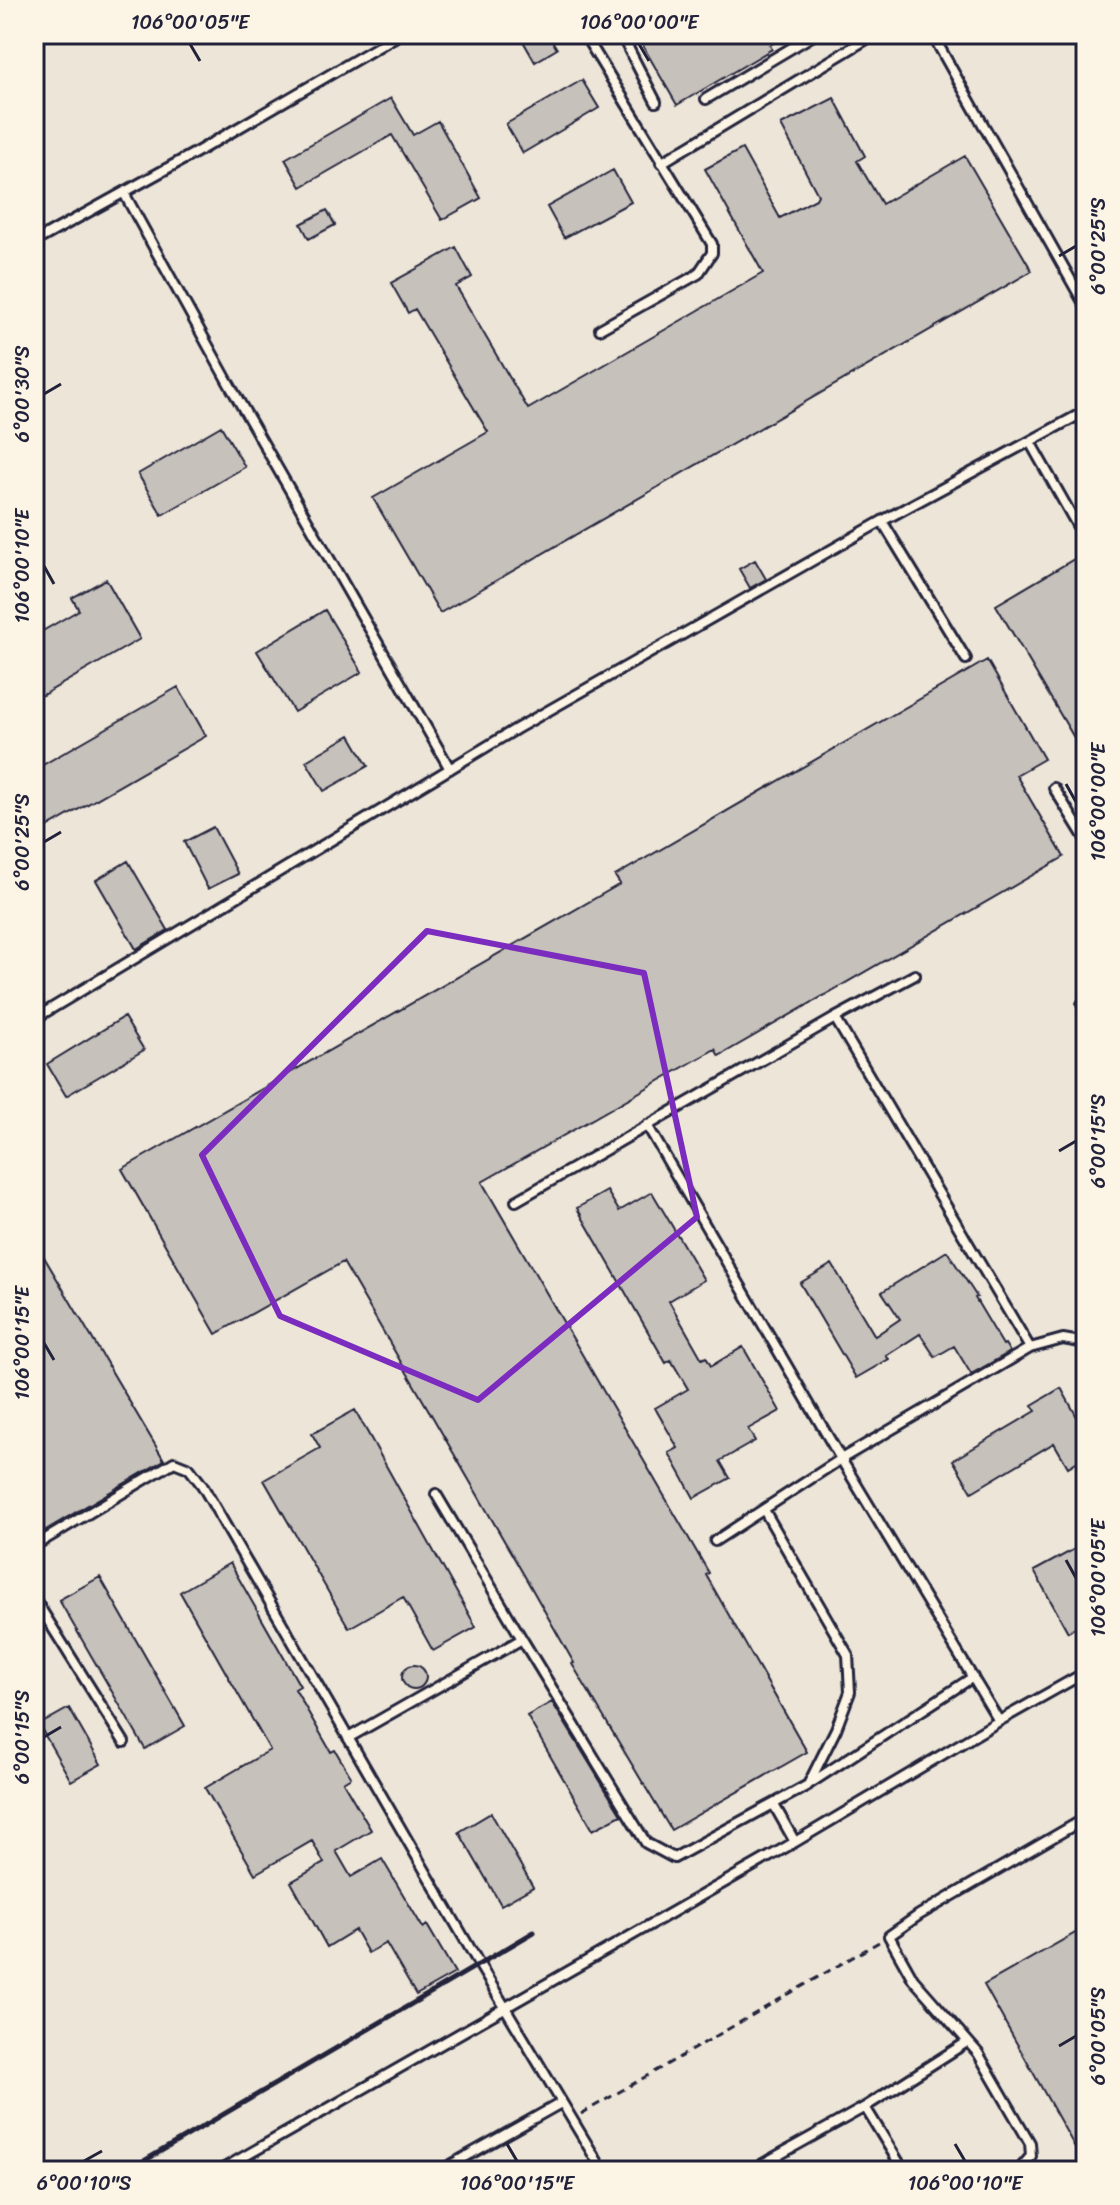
<svg xmlns="http://www.w3.org/2000/svg" width="1120" height="2205" font-family="Sriracha,sans-serif">
<style>
.built{fill:#ece5d8}
.building{fill:#c6c1bb;stroke:#22223b;stroke-width:2}
.lines{fill:none;stroke-linecap:round;stroke-linejoin:round}
.service-casing{stroke:#22223b;stroke-width:14}
.path{stroke:#22223b;stroke-width:3;stroke-dasharray:8 6;stroke-linecap:butt}
.service{stroke:#fcf5e5;stroke-width:8}
.rail{stroke:#22223b;stroke-width:5}
.marked{fill:none;stroke:#7b2cbf;stroke-width:6;stroke-linejoin:round}
.ticks{fill:none;stroke:#22223b;stroke-width:3}
.neatline{fill:none;stroke:#22223b;stroke-width:3}
.ticks-label{font-size:20px;text-anchor:middle;fill:#22223b}
</style>
<rect width="100%" height="100%" fill="#fcf5e5"/>
<filter id="ink" filterUnits="userSpaceOnUse"><feTurbulence type="fractalNoise" baseFrequency=".0125" numOctaves="2"/><feDisplacementMap in="SourceGraphic" scale="16" xChannelSelector="R" yChannelSelector="G"/><feConvolveMatrix kernelMatrix="1 2 1 2 8 2 1 2 1" color-interpolation-filters="sRGB"/></filter>
<g filter="url(#ink)">
<path class="built" d="M 34,34 L 1086,34 L 1086,2171 L 34,2171 Z"/>
<path class="building" d="M 519,34 L 548,34 L 557,49 L 535,62 Z
M 636,34 L 788,34 L 770,45 L 772,49 L 677,105 Z
M 582,80 L 599,108 L 523,153 L 506,124 Z
M 391,98 L 413,135 L 438,121 L 481,198 L 442,220 L 392,135 L 301,187 L 285,159 Z
M 834,98 L 865,156 L 857,161 L 882,204 L 965,156 L 1032,271 L 440,613 L 373,498 L 488,432 L 415,309 L 408,313 L 391,283 L 456,247 L 472,277 L 456,286 L 528,409 L 763,273 L 705,169 L 742,149 L 780,218 L 816,199 L 818,195 L 781,125 Z
M 613,170 L 631,202 L 564,238 L 547,207 Z
M 327,210 L 335,225 L 309,239 L 301,224 Z
M 221,426 L 245,467 L 162,515 L 138,474 Z
M 1086,552 L 1086,758 L 996,605 Z
M 755,560 L 766,579 L 750,588 L 739,569 Z
M 106,579 L 140,639 L 34,700 L 34,636 L 79,610 L 72,598 Z
M 325,610 L 362,672 L 294,712 L 257,651 Z
M 987,660 L 1044,759 L 1016,775 L 1064,857 L 719,1056 L 715,1049 L 482,1182 L 709,1573 L 706,1575 L 807,1752 L 671,1830 L 572,1664 L 574,1663 L 528,1582 L 343,1262 L 216,1334 L 122,1169 L 620,884 L 615,876 Z
M 178,687 L 206,736 L 34,835 L 34,770 Z
M 350,735 L 368,766 L 324,791 L 306,761 Z
M 213,827 L 238,874 L 208,889 L 184,842 Z
M 128,861 L 168,930 L 136,949 L 96,880 Z
M 124,1017 L 144,1050 L 66,1096 L 47,1064 Z
M 607,1191 L 619,1211 L 652,1192 L 704,1280 L 669,1301 L 702,1359 L 706,1357 L 711,1366 L 743,1347 L 780,1411 L 748,1429 L 755,1441 L 720,1461 L 730,1478 L 694,1498 L 669,1453 L 678,1448 L 655,1408 L 688,1389 L 671,1360 L 666,1363 L 577,1208 Z
M 34,1240 L 164,1460 L 34,1537 Z
M 947,1251 L 977,1297 L 975,1298 L 1003,1345 L 1005,1344 L 1010,1352 L 971,1374 L 954,1346 L 935,1357 L 920,1334 L 886,1356 L 889,1359 L 856,1378 L 800,1283 L 832,1264 L 875,1336 L 900,1319 L 882,1292 Z
M 1061,1388 L 1086,1433 L 1086,1456 L 1068,1467 L 1054,1443 L 972,1492 L 953,1460 L 1036,1411 L 1032,1405 Z
M 355,1410 L 476,1627 L 433,1651 L 403,1597 L 349,1628 L 264,1480 L 320,1448 L 312,1434 Z
M 1080,1546 L 1086,1558 L 1086,1621 L 1068,1632 L 1034,1571 Z
M 230,1563 L 300,1686 L 295,1689 L 331,1752 L 335,1750 L 351,1777 L 343,1782 L 371,1830 L 336,1851 L 351,1877 L 382,1859 L 423,1928 L 427,1925 L 455,1973 L 416,1995 L 386,1943 L 368,1953 L 355,1930 L 327,1947 L 291,1882 L 324,1863 L 312,1841 L 255,1874 L 205,1788 L 270,1750 L 180,1592 Z
M 100,1577 L 185,1726 L 145,1749 L 59,1600 Z
M402 1677a12 12 0 1 1 24 0a12 12 0 1 1-24 0Z
M 552,1702 L 621,1815 L 593,1830 L 527,1716 Z
M 69,1708 L 101,1764 L 71,1781 L 39,1725 Z
M 491,1813 L 533,1887 L 501,1905 L 459,1832 Z
M 1086,1927 L 1086,2167 L 984,1985 Z"/>
<g class="lines">
<g class="service-casing">
<path id="service" d="M 584,34 L 712,244 L 712,253 L 698,274 L 600,329
M 621,34 L 656,102
M 932,34 L 1086,307
M 706,99 L 815,34
M 661,163 L 875,34
M 124,193 L 228,382 L 450,769
M 34,242 L 195,153 L 400,34
M 1030,442 L 1086,541
M 882,521 L 966,659
M 1054,788 L 1086,840
M 1082,1004 L 1086,1010
M 835,1018 L 1030,1348
M 34,1019 L 516,729 L 882,521 L 1086,411
M 647,1125 L 841,1459 L 999,1721 L 1086,1672
M 516,1201 L 835,1018 L 915,975
M 436,1494 L 522,1639
M 715,1541 L 841,1459 L 1030,1348 L 1063,1339 L 1086,1343
M 34,1546 L 174,1462 L 189,1468 L 202,1485 L 479,1964 L 603,2171
M 34,1598 L 124,1742
M 348,1738 L 522,1639 L 646,1843 L 674,1858 L 808,1785 L 836,1729 L 850,1692 L 848,1655 L 764,1510
M 809,1784 L 973,1677
M 774,1805 L 795,1842
M 219,2171 L 795,1842 L 999,1721
M 440,2171 L 561,2103
M 750,2171 L 865,2107
M 904,2171 L 865,2107 L 967,2042
M 1018,2171 L 1031,2156 L 1030,2143 L 978,2053 L 913,1979 L 889,1936 L 919,1915 L 1086,1818"/>
</g>
<path class="path" d="M 581,2114 L 879,1942"/>
<use href="#service" class="service"/>
<path class="rail" d="M 127,2171 L 534,1932"/>
</g>
</g>
<path class="marked" d="M 427,931 L 644,973 L 697,1217 L 478,1400 L 280,1316 L 202,1155 Z"/>
<path class="ticks" d="M 190,44 L 200,61M 639,44 L 649,61M 1059,256 L 1076,246M 44,394 L 61,384M 44,566 L 54,584M 1066,784 L 1076,802M 44,842 L 61,832M 1059,1151 L 1076,1141M 44,1343 L 54,1360M 1066,1560 L 1076,1578M 44,1737 L 61,1727M 1059,2046 L 1076,2036M 507,2144 L 517,2161M 955,2144 L 965,2161M 84,2161 L 102,2151"/>
<rect width="1120" height="2205" fill="none" stroke="#fcf5e5" stroke-width="88"/>
<rect x="44" y="44" width="1032" height="2117" class="neatline"/>
<g class="ticks-label">
<text x="190" y="29">106°00'05"E</text>
<text x="639" y="29">106°00'00"E</text>
<text transform="translate(1098 246) rotate(-90)" y="7">6°00'25"S</text>
<text transform="translate(22 394) rotate(-90)" y="7">6°00'30"S</text>
<text transform="translate(22 566) rotate(-90)" y="7">106°00'10"E</text>
<text transform="translate(1098 802) rotate(-90)" y="7">106°00'00"E</text>
<text transform="translate(22 842) rotate(-90)" y="7">6°00'25"S</text>
<text transform="translate(1098 1141) rotate(-90)" y="7">6°00'15"S</text>
<text transform="translate(22 1343) rotate(-90)" y="7">106°00'15"E</text>
<text transform="translate(1098 1578) rotate(-90)" y="7">106°00'05"E</text>
<text transform="translate(22 1737) rotate(-90)" y="7">6°00'15"S</text>
<text transform="translate(1098 2036) rotate(-90)" y="7">6°00'05"S</text>
<text x="84" y="2190">6°00'10"S</text>
<text x="517" y="2190">106°00'15"E</text>
<text x="965" y="2190">106°00'10"E</text>
</g>
</svg>
